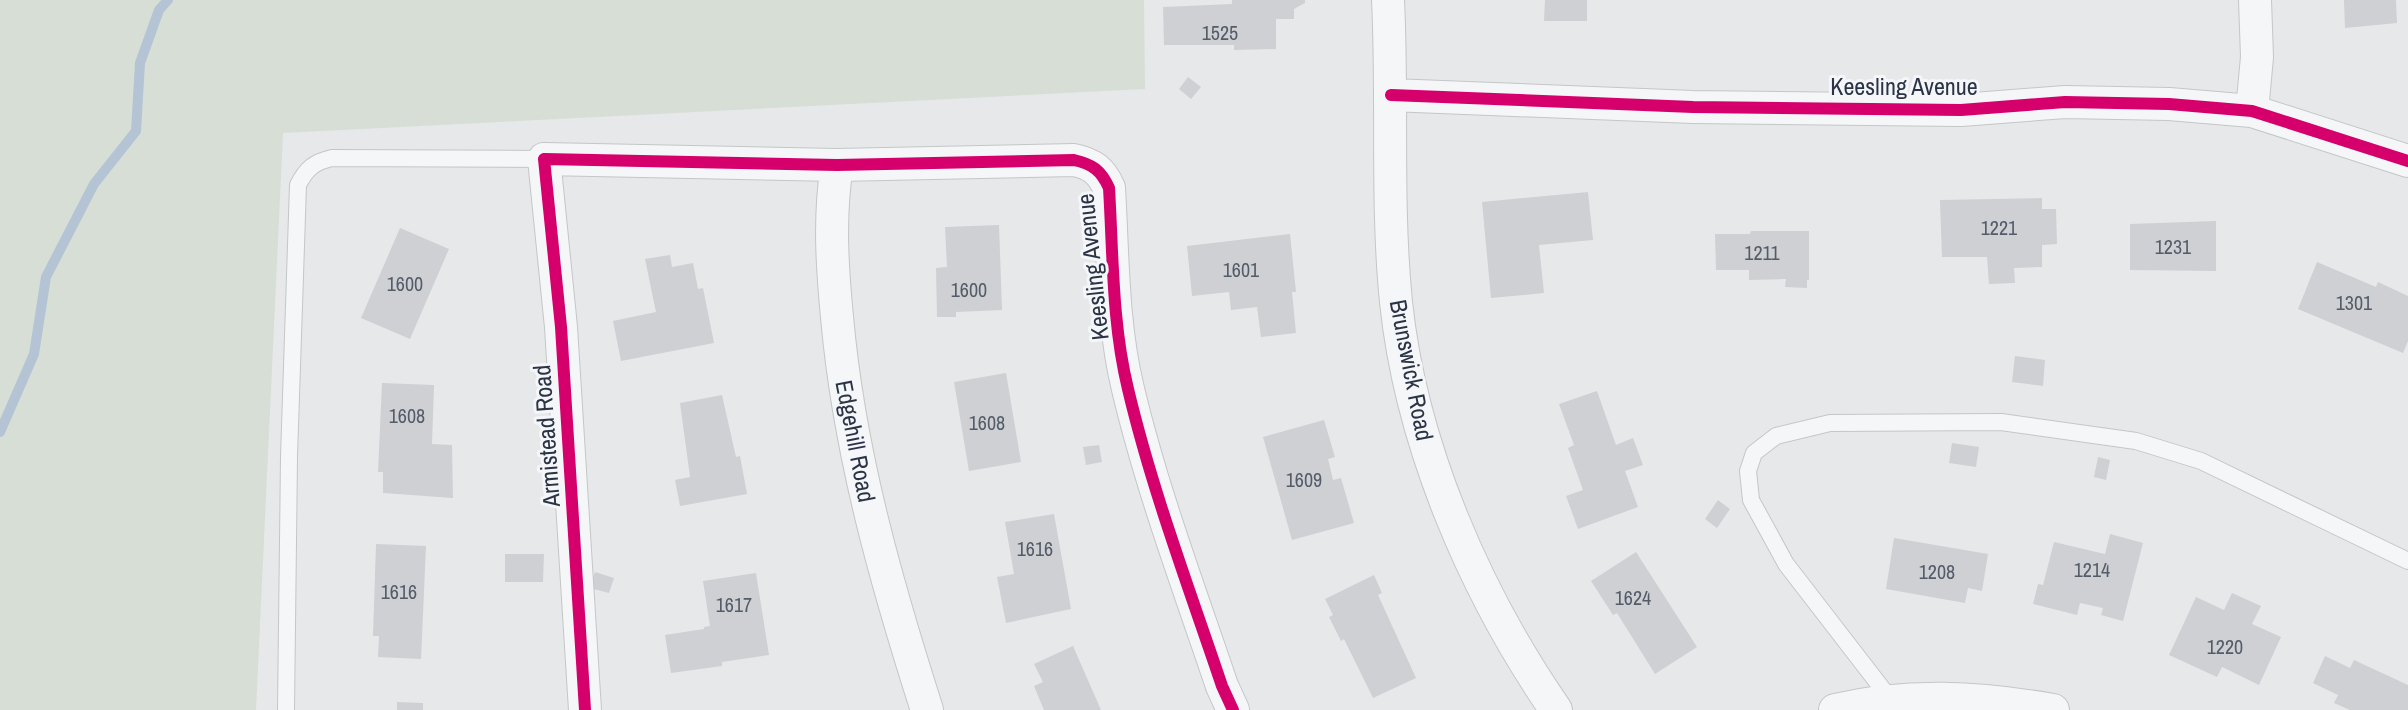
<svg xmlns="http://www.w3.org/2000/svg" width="2408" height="710" font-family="'Archivo Narrow',sans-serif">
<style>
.green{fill:#d6ded6}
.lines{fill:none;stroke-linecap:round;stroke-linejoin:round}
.stream{stroke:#b4c4d5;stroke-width:10}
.building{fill:#ced0d3}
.lane-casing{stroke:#c4c6c8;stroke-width:18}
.street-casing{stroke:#c4c6c8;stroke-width:34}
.lane{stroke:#f5f6f7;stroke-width:16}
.street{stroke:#f5f6f7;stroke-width:32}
.cycleway-casing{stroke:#f4f6f9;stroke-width:17}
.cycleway{stroke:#d6006c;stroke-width:12}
.labels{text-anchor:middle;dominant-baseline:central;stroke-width:6;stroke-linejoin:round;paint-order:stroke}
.number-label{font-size:20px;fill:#545c69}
.street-label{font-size:24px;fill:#2b3445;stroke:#f4f6f9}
</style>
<rect width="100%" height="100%" fill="#e6e8ea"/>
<path class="green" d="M 0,0 L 1144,0 L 1145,89 L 283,133 L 256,710 L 0,710 Z"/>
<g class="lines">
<path class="stream" d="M 0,432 L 34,354 L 46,277 L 94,184 L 136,131 L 140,63 L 159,10 L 168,0"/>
</g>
<path class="building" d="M 1232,0 L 1305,0 L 1305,3 L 1294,9 L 1294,19 L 1276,19 L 1276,49 L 1234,50 L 1234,45 L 1164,45 L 1163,7 L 1232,4 Z
M 1545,0 L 1587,0 L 1587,21 L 1544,21 Z
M 2344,0 L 2396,0 L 2397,23 L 2345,28 Z
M 1188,77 L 1201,87 L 1191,99 L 1179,89 Z
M 1588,192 L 1593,240 L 1539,245 L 1544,293 L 1491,298 L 1482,202 Z
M 2042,198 L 2042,209 L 2056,209 L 2057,244 L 2042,245 L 2042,267 L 2014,268 L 2015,283 L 1989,284 L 1987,257 L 1942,257 L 1940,200 Z
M 2216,221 L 2216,271 L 2130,270 L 2130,224 Z
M 999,225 L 1002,310 L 956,312 L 956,317 L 937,317 L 936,268 L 947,267 L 945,227 Z
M 400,228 L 449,249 L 410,339 L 361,318 Z
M 1751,231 L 1809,231 L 1809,280 L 1807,280 L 1807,288 L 1785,287 L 1786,279 L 1749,280 L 1749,270 L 1716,270 L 1715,234 L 1750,234 Z
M 1290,234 L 1296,292 L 1292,292 L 1296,333 L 1261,337 L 1257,307 L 1231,310 L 1229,292 L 1192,296 L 1187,246 Z
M 670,255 L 672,267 L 693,263 L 698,289 L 703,288 L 714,343 L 621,361 L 613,321 L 656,312 L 645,259 Z
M 2317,262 L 2376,287 L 2378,282 L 2408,296 L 2408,341 L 2403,353 L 2298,309 Z
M 2015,356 L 2045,360 L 2043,386 L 2012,382 Z
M 1006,373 L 1021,462 L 969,471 L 954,382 Z
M 382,383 L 434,385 L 432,444 L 452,445 L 453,498 L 383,493 L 383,472 L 378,472 Z
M 1597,391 L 1616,445 L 1633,438 L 1643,465 L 1625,471 L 1638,507 L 1578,529 L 1566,496 L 1583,490 L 1568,448 L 1574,445 L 1559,404 Z
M 722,395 L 736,457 L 740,456 L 747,494 L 680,506 L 675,480 L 690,477 L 680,403 Z
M 1324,420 L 1335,457 L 1328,459 L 1333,480 L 1341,478 L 1354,523 L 1292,540 L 1263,437 Z
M 1952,443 L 1979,447 L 1976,467 L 1949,463 Z
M 1099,445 L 1102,462 L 1086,465 L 1083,447 Z
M 2098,457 L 2110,460 L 2106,480 L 2094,477 Z
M 1718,500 L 1730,509 L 1717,528 L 1705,519 Z
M 1054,514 L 1071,609 L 1006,623 L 997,577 L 1014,574 L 1005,522 Z
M 2110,534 L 2143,543 L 2123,621 L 2101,615 L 2103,608 L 2080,603 L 2077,615 L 2033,604 L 2038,584 L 2043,585 L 2054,542 L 2105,554 Z
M 1894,538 L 1988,554 L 1982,591 L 1968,588 L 1965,603 L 1886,589 Z
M 376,544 L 426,546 L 421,659 L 378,657 L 379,636 L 373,636 Z
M 1636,552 L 1697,647 L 1655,674 L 1617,613 L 1613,615 L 1591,581 Z
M 505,554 L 544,554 L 543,582 L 505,582 Z
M 595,572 L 614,578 L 609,593 L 590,588 Z
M 756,573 L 769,655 L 722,662 L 722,666 L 671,673 L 665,635 L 704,629 L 704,627 L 710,626 L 703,581 Z
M 1374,575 L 1382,593 L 1378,595 L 1416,678 L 1373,698 L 1344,639 L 1341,641 L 1329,617 L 1333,615 L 1325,599 Z
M 2232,593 L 2261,606 L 2252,624 L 2281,637 L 2259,685 L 2222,667 L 2217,677 L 2169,655 L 2196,597 L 2224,610 Z
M 1073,646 L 1101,710 L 1044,710 L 1034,686 L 1043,682 L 1034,664 Z
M 2325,656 L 2350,668 L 2354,660 L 2408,685 L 2408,710 L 2350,710 L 2334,703 L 2338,695 L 2313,683 Z
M 397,702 L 423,703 L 423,710 L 397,710 Z"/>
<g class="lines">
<g class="lane-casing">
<path id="lane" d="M 1891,700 L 1786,564 L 1751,500 L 1748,471 L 1754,453 L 1776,436 L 1830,423 L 2001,422 L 2136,441 L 2201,461 L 2408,561
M 286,710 L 289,457 L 298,185 C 306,169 314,162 332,158 L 544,159"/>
</g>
<g class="street-casing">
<path id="street" d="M 1388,0 C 1393,101 1386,202 1396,302 C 1411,445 1475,593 1556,710
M 1391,95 L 1693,107 L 1961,110 L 2065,102 L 2169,104 L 2252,111 L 2408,161
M 2252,111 L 2257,57 L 2255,0
M 837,165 C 829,216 832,265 837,317 C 849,452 886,582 927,710
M 585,710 L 561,327 L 544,159 L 837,165 L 1074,160 C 1092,164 1101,170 1109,188 C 1113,254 1112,324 1128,389 C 1152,490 1189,588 1222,686 L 1233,710
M 1835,710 C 1908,693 1979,697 2053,710"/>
</g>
<use href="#lane" class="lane"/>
<use href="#street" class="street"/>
<g class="cycleway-casing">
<path id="cycleway" d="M 1391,95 L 1693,107 L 1961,110 L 2065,102 L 2169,104 L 2252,111 L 2408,161
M 585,710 L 561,327 L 544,159 L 837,165 L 1074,160 C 1092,164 1101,170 1109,188 C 1113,254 1112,324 1128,389 C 1152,490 1189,588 1222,686 L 1233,710"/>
</g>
<use href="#cycleway" class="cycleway"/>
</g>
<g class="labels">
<g class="number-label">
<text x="1220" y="32">1525</text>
<text x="1999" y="227">1221</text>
<text x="2173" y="246">1231</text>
<text x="1762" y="252">1211</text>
<text x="1241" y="269">1601</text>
<text x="405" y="283">1600</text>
<text x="969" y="289">1600</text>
<text x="2354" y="302">1301</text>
<text x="407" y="415">1608</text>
<text x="987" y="422">1608</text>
<text x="1304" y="479">1609</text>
<text x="1035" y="548">1616</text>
<text x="2092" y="569">1214</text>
<text x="1937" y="571">1208</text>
<text x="399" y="591">1616</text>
<text x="1633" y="597">1624</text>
<text x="734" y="604">1617</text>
<text x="2225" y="646">1220</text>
</g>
<g class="street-label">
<text x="1904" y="86">Keesling Avenue</text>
<text transform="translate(1092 267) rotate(-96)">Keesling Avenue</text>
<text transform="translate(1412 370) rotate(79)">Brunswick Road</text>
<text transform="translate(546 436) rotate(-94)">Armistead Road</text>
<text transform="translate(856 441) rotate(79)">Edgehill Road</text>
</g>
</g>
</svg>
